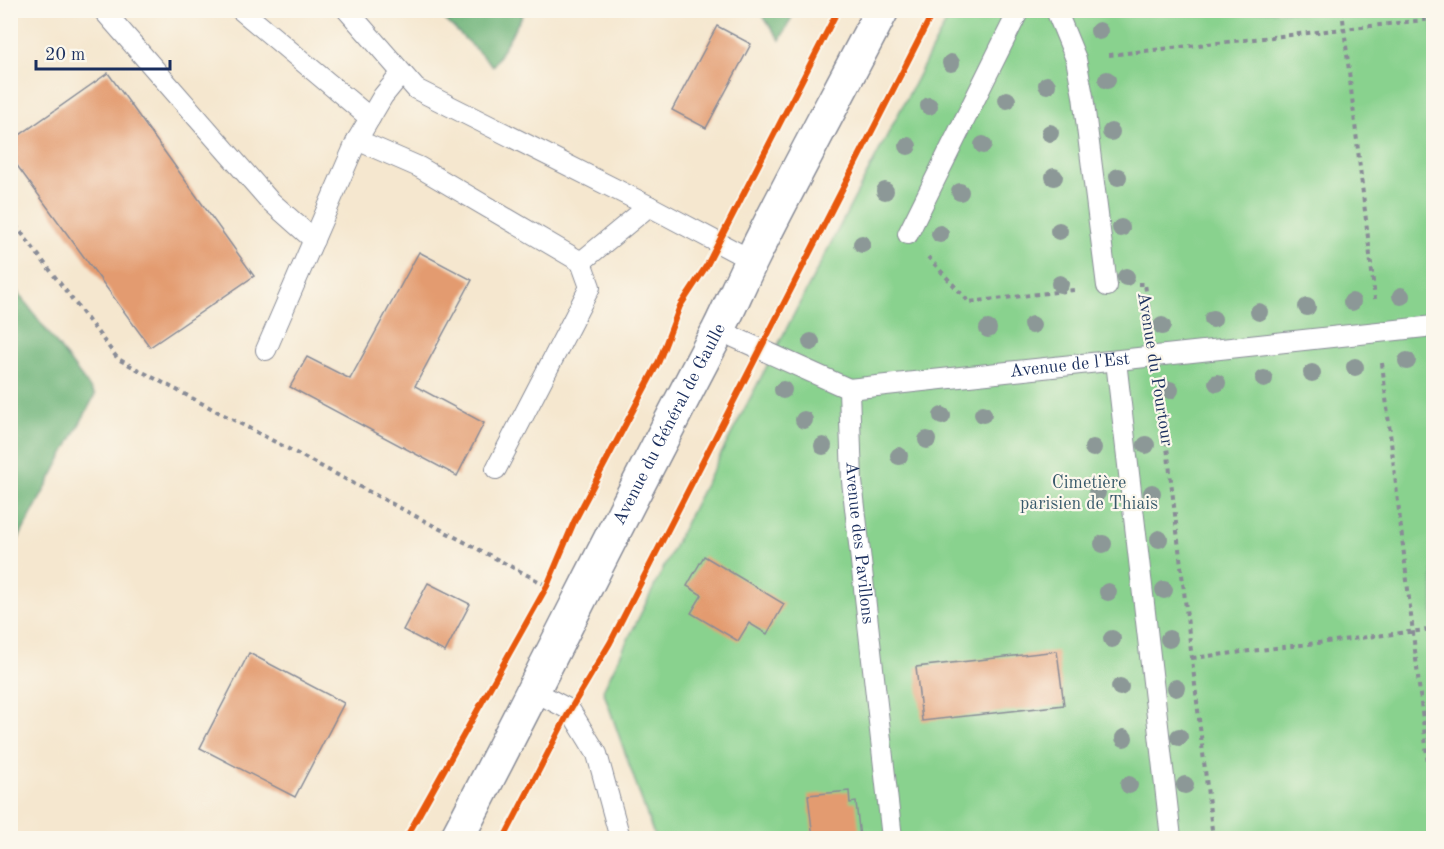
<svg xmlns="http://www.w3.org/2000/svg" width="1444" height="849" font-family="'Old Standard TT',serif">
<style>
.green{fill:#89d28e;stroke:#528076;stroke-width:1.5}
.forest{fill:#6eb479;stroke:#44726c;stroke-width:1.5}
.building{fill:#e39b6f}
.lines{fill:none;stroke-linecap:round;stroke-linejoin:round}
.service-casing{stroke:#888b96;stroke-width:22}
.secondary-casing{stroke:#888b96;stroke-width:36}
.path{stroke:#888b96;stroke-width:4;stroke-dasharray:4.5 4.5;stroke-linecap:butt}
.service{stroke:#fff;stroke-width:20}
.secondary{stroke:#fff;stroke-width:33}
.cycleway-casing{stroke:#fbf7ec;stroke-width:10}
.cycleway{stroke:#e8590c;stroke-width:6}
.tree{fill:#8c9897}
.labels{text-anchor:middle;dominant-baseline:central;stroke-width:4.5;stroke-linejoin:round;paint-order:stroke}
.street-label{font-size:18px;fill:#1b2f5e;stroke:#fbf7ec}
.park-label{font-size:18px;fill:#36586a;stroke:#fbf7ec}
</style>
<rect width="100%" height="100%" fill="#fbf7ec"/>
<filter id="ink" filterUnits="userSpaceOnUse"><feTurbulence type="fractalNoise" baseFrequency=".0167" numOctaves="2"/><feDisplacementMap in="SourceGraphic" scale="12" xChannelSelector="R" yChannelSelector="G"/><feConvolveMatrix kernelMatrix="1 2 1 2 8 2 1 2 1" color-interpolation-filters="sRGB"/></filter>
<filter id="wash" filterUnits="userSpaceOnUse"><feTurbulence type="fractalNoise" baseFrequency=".008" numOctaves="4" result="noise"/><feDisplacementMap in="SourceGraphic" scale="24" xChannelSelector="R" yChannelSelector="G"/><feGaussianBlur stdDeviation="1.35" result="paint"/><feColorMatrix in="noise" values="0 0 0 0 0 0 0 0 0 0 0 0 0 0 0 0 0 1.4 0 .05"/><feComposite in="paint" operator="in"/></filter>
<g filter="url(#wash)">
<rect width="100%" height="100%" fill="#f5e7cf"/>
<path class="green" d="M 952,11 L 1433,11 L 1433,838 L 655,838 L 603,690 L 696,502 Z"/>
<path class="forest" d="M 436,11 L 525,11 L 493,66 Z
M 759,11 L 795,11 L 780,40 Z
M 11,283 L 95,395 L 11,553 Z"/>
<g id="blocks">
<path class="building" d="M 717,26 L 751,44 L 706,128 L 672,110 Z
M 108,73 L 254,276 L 150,347 L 10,156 L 10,142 Z
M 419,252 L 472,280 L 415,386 L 484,423 L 457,476 L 290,387 L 307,357 L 350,379 Z
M 704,556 L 784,604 L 767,634 L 749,623 L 738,641 L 691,613 L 702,595 L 687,586 Z
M 428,583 L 470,604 L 445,652 L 403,630 Z
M 1057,651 L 1064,705 L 922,721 L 916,667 Z
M 249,653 L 344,703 L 295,797 L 200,748 Z
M 849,791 L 850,803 L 856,802 L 860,838 L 813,838 L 808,795 Z"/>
</g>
</g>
<g filter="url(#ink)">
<use href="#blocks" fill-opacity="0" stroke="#888b96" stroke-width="1.5"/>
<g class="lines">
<g class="service-casing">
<g id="service">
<path d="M 103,10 L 269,200 L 314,240"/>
<path d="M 241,10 L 370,118"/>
<path d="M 347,10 L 416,89 L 649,206 L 751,260"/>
<path d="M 1056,10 L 1076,59 L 1083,96 L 1107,286"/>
<path d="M 357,140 L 419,167 L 581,262 L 590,287 L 496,469"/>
<path d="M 908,234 L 1019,10"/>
<path d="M 581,262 L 649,206"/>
<path id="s1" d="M 718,330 L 849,389 L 852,481 L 892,838"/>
<path d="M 266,350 L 357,140 L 383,96 L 401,74"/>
<path d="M 1116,361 L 1171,838"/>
<path id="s2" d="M 849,389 L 1434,326"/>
<path d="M 532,690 L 570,710 L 597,754 L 620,838"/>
</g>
</g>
<g class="secondary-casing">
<g id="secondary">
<path id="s3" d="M 457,838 C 545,670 629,499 718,331 C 730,307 740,283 752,259 C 794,175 839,93 882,10"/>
</g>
</g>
<path class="path" d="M 1342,10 L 1375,299
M 1109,55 L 1434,19
M 10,218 L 118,359 L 544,584
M 928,257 L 969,302 L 1074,290
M 1138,284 L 1145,284 L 1151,323
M 1382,363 L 1434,816
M 1160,387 L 1213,838
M 1192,658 L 1434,629"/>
<use href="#service" class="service"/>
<use href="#secondary" class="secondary"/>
<g class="cycleway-casing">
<path id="cycleway" d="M 406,838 L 547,586 L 574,522 L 659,361 L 680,306 L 707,265 L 838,10
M 504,838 L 570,710 L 610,643 L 934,10"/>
</g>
<use href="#cycleway" class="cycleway"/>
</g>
<g class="tree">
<circle cx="1099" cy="31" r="9"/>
<circle cx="951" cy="63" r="9"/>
<circle cx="1107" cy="80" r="9"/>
<circle cx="1047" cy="85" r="9"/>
<circle cx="1007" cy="100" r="9"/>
<circle cx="929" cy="106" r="9"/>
<circle cx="1111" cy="132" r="9"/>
<circle cx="1050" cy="133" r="9"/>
<circle cx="983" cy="145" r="9"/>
<circle cx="908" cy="146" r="9"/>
<circle cx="1054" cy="177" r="9"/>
<circle cx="1118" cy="177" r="9"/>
<circle cx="885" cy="191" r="9"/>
<circle cx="960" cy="192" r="9"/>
<circle cx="1121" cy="228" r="9"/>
<circle cx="1059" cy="231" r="9"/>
<circle cx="940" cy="234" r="9"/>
<circle cx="862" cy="244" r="9"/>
<circle cx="1126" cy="277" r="9"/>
<circle cx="1060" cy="284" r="9"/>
<circle cx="1401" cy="296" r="9"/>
<circle cx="1352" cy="302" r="9"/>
<circle cx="1307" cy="307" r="9"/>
<circle cx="1259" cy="312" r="9"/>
<circle cx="1213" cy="319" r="9"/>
<circle cx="1032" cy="325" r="9"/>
<circle cx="1162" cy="326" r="9"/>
<circle cx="988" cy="329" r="9"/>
<circle cx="811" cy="342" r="9"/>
<circle cx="1407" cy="361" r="9"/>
<circle cx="1355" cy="367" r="9"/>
<circle cx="1312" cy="373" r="9"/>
<circle cx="1264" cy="379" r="9"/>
<circle cx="1217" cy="383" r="9"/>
<circle cx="783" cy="390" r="9"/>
<circle cx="1170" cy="390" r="9"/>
<circle cx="983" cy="414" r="9"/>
<circle cx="942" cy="416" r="9"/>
<circle cx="804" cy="420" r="9"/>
<circle cx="927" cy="440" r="9"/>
<circle cx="1146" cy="445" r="9"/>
<circle cx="823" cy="446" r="9"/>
<circle cx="1093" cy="448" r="9"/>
<circle cx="899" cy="456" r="9"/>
<circle cx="1097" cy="493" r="9"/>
<circle cx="1152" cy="493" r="9"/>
<circle cx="1159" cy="539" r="9"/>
<circle cx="1103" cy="544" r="9"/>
<circle cx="1164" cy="590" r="9"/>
<circle cx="1108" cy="592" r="9"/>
<circle cx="1112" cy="639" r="9"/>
<circle cx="1169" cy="639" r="9"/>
<circle cx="1120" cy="687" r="9"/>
<circle cx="1176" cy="688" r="9"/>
<circle cx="1179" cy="737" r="9"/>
<circle cx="1124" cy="738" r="9"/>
<circle cx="1129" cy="785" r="9"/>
<circle cx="1185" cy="785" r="9"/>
</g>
</g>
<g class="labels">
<g class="street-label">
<text stroke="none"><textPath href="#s2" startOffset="222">Avenue de l'Est</textPath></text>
<text transform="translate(1155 369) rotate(81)">Avenue du Pourtour</text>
<text stroke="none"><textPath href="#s3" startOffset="465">Avenue du Général de Gaulle</textPath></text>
<text stroke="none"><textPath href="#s1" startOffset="298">Avenue des Pavillons</textPath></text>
</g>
<g class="park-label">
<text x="1089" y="483">Cimetière<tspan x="1089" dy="21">parisien de Thiais</tspan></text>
</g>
</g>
<rect width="1444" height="849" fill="none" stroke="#fbf7ec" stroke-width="36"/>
<path d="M36 60v9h134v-9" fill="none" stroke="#1b2f5e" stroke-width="3"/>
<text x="45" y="60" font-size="18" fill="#1b2f5e" stroke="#fbf7ec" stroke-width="4.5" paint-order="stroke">20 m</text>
</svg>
